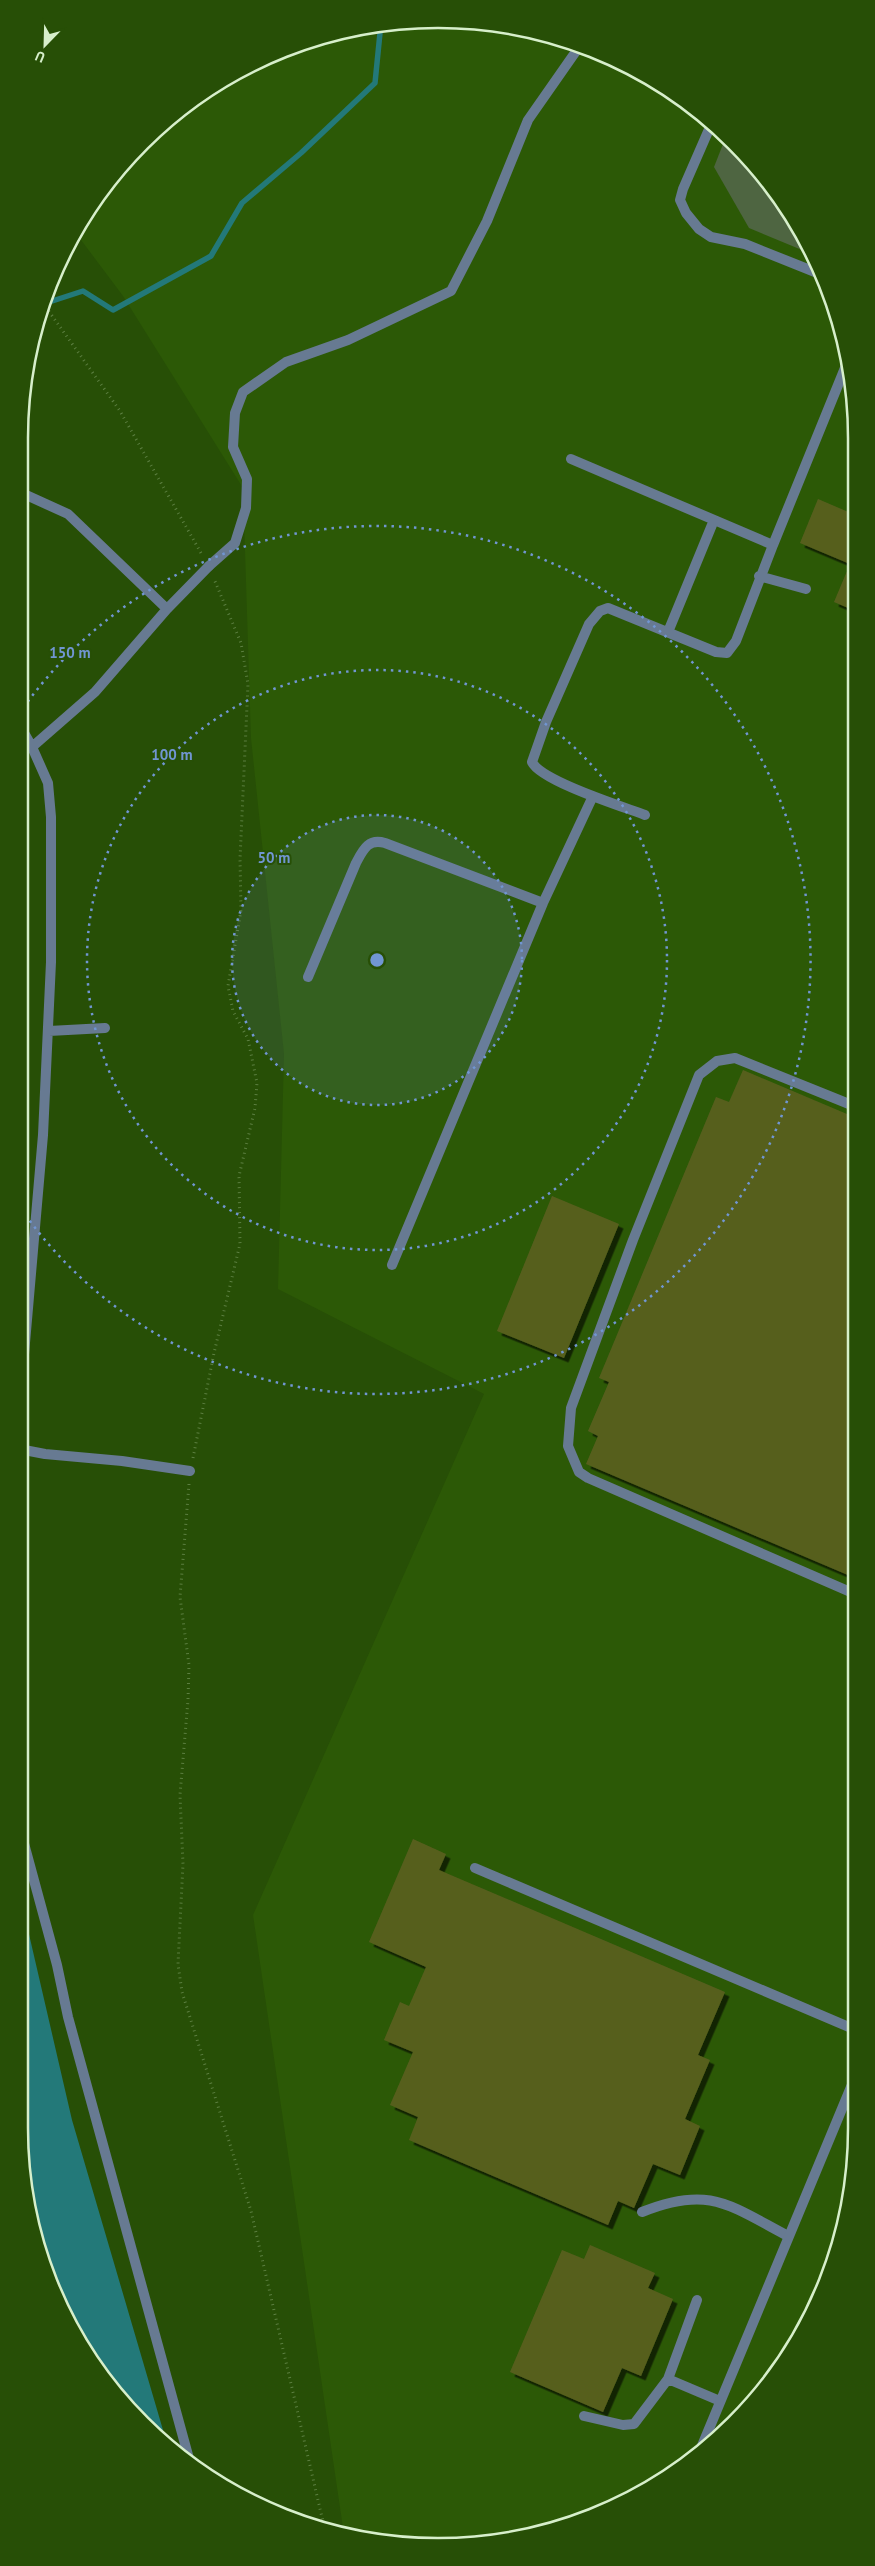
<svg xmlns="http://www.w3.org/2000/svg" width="875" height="2566" font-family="'PT Sans',sans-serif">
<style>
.built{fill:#2c5906}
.green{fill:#4e6541}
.water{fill:#237979}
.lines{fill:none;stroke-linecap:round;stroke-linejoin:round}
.stream{stroke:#237979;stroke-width:5.5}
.building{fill:#575e1f;filter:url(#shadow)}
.path{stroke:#5c7f41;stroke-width:3;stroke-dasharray:1 4;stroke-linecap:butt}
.service{stroke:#677a92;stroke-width:10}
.minor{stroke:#677a92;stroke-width:10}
.ring{fill:none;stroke:#7196d2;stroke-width:2.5;stroke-dasharray:2.5 5}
.rim{fill:none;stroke:#d7efcb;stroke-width:2.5}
.centre{fill:#7196d2;stroke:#274f06;stroke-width:2.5}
.ring-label{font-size:15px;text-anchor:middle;font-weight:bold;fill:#7196d2;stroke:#274f06;stroke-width:4;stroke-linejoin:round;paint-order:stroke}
</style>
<defs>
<filter id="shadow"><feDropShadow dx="4.5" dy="4.5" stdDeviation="0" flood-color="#0009"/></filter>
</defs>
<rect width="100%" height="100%" fill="#274f06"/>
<path class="built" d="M 465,20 L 546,33 L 647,75 L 752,161 L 813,253 L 853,383 L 856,2128 L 842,2237 L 786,2361 L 734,2424 L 670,2477 L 546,2533 L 465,2546 L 383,2544 L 344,2532 L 343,2528 L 253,1915 L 484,1394 L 278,1289 L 284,1054 L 251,738 L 243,488 L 123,296 L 75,232 L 105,183 L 161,123 L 228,75 L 303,41 L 383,22 Z"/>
<path class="green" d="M 725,139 L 752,161 L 814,255 L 749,228 L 714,167 Z"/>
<path class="water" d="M 19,764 L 29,795 L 19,989 Z
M 19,1891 L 72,2120 L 168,2447 L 123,2405 L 51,2288 L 27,2210 L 19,2128 Z"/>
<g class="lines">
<path class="stream" d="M 43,304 L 83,291 L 113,310 L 211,256 L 242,203 L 301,153 L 375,83 L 381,23"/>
</g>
<path class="building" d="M 818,499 L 853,514 L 853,610 L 834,602 L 850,564 L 800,543 Z
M 743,1070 L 854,1117 L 855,1578 L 586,1464 L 598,1436 L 588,1431 L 609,1382 L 599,1378 L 716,1097 L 729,1102 Z
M 552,1196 L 619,1224 L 564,1358 L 497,1331 Z
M 413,1839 L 446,1854 L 439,1870 L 725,1992 L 698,2055 L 710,2060 L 685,2119 L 700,2126 L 680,2175 L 653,2164 L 634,2208 L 618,2201 L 608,2225 L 409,2140 L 418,2117 L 390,2105 L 413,2052 L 384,2040 L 400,2002 L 409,2006 L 426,1967 L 369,1942 Z
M 590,2245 L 655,2273 L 648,2288 L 673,2299 L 641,2376 L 622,2368 L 603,2412 L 510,2372 L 562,2250 L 584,2259 Z"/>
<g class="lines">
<path class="path" d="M 43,303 L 120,411 L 201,553
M 193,1458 L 214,1353 L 240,1244 L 239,1176 L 255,1108 L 257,1083 L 248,1039 L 233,1011 L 228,986 L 241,910 L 240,859 L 248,684 L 241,643 L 214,579
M 189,1484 L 180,1597 L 189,1665 L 188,1700 L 180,1795 L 183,1864 L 178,1964 L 182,1992 L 251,2211 L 324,2526"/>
<path class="service" d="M 710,127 L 683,189 L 680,200 L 686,213 L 699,229 L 711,237 L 745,244 L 820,274
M 571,459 L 773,545 L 736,641 L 727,653 L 716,652 L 608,608 L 600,611 L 589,624 L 546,722 L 532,762 C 541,781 624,807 645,815
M 773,545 L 847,363
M 209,566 L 235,543 L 246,508 L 247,479 L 233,447 L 235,413 L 243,392 L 286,362 L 348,340 L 451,291 L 487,221 L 528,120 L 579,47
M 759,576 L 806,589
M 668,632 L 714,520
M 308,977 L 356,863 C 363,850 368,838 385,843 L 543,903
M 854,1106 L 735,1058 L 717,1061 L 699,1075 L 633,1240 L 571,1408 L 568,1446 L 579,1472 L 588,1478 L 855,1594
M 392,1265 L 543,903 L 593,796
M 475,1868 L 856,2030
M 642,2212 C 709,2185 729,2205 788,2236
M 668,2379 L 697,2300
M 584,2416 L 623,2425 L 634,2424 L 668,2379 L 720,2401"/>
<path class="minor" d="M 24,494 L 68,514 L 167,609
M 19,724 L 32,747 L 48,783 L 51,817 L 51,962 L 43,1135 L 19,1412
M 32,747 L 95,692 L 167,609 L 209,566
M 49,1031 L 105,1028
M 19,1449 L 45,1454 L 122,1461 L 190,1471
M 19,1825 L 57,1965 L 68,2017 L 191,2466
M 699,2453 L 856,2075"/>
</g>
<circle cx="377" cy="960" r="145" fill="#7196d2" fill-opacity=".12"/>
<g class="ring">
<circle cx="377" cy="960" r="145"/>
<circle cx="377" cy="960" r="290"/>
<path d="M19 714A434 434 0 1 1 19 1206"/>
</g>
<path d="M0 0H875V2566H0ZM438 28H438A410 410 0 0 1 848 438V2128A410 410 0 0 1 438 2538H438A410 410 0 0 1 28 2128V438A410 410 0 0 1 438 28Z" fill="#274f06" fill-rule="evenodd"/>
<path class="rim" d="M438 28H438A410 410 0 0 1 848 438V2128A410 410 0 0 1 438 2538H438A410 410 0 0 1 28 2128V438A410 410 0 0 1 438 28Z"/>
<circle cx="377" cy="960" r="8" class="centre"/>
<g class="ring-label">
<text x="70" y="658">150 m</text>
<text x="172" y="760">100 m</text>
<text x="274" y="863">50 m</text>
</g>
<g transform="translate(45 45) rotate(203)" stroke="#274f06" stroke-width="4" paint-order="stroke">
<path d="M0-4L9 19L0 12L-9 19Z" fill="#d7efcb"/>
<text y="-8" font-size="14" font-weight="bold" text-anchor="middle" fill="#d7efcb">U</text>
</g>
</svg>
